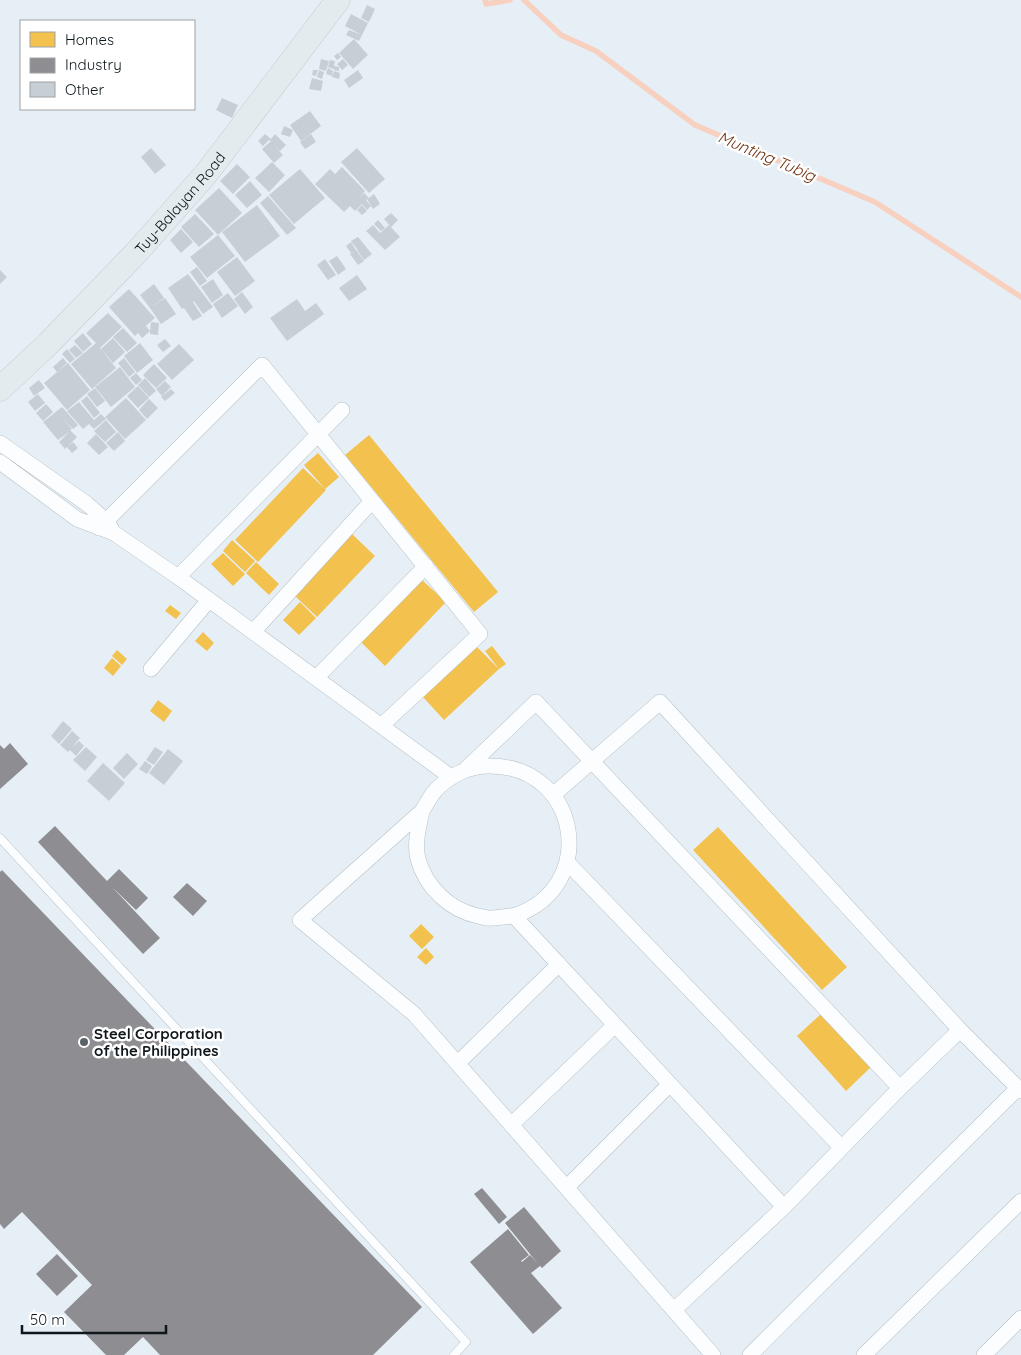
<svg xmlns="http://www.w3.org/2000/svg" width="1021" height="1355" font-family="Quicksand,sans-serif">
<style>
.homes{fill:#f2c14e}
.industry{fill:#8d8d92}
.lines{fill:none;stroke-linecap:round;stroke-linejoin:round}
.stream{stroke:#f8d0c0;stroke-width:5.5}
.building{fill:#c7cfd5}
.service-casing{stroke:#b8c0c6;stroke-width:9}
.minor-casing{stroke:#b8c0c6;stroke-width:16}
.primary-casing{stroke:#c6cbce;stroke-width:25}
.service{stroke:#fbfdfe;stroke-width:8}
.minor{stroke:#fbfdfe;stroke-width:15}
.primary{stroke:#e4ebef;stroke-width:24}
.poi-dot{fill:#5a6368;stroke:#fff;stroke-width:2}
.labels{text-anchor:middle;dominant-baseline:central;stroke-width:5;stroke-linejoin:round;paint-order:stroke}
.street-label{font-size:15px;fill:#0f171c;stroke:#fff}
.poi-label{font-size:15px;font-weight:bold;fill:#0f171c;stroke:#fff;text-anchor:start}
.water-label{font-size:16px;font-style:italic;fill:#6f2f0c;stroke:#fff}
</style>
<rect width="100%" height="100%" fill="#e6eff6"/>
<path class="homes" d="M 369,435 L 498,592 L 474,612 L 345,455 Z
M 318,453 L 339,477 L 325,489 L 304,465 Z
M 303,468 L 326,490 L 258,562 L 235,540 Z
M 352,534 L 375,556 L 317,617 L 294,595 Z
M 232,540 L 255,561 L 245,572 L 223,551 Z
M 223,553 L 245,574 L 233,586 L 211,564 Z
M 256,562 L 279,584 L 269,595 L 246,573 Z
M 422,580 L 446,602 L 385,666 L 361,642 Z
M 300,602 L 316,618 L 299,635 L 283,620 Z
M 170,605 L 181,613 L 176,619 L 165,611 Z
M 203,632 L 214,643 L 207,651 L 195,641 Z
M 492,646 L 506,664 L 499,669 L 485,651 Z
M 477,647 L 499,669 L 444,720 L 423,697 Z
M 117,650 L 127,659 L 122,665 L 112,656 Z
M 112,658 L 121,666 L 113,676 L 104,668 Z
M 158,700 L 172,711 L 164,722 L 150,711 Z
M 718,827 L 847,967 L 822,990 L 693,850 Z
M 421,924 L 434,937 L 422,949 L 409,936 Z
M 426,948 L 434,957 L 426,965 L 417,957 Z
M 822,1013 L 871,1067 L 846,1091 L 797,1036 Z"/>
<path class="industry" d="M 10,743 L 28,764 L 0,789 L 0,745 L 4,749 Z
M 55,826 L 107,881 L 119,869 L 148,898 L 136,910 L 112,887 L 160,938 L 143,954 L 38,842 Z
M 2,870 L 422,1307 L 373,1355 L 160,1355 L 143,1337 L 124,1355 L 106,1355 L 64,1312 L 92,1285 L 22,1212 L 4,1229 L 0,1224 L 0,872 Z
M 187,883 L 207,901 L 193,916 L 173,897 Z
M 482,1188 L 507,1217 L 499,1224 L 474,1194 Z
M 524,1207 L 561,1251 L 542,1268 L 540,1266 L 531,1273 L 562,1308 L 533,1334 L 470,1262 L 508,1229 L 529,1255 L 521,1261 L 522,1262 L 530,1255 L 538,1264 L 505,1223 Z
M 57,1254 L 78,1276 L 57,1296 L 36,1274 Z"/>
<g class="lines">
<path class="stream" d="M 485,0 L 486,4 L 510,0
M 524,0 L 561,35 L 596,51 L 695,125 L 875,202 L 1021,297"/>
</g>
<path class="building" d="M 367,5 L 375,9 L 369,22 L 361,18 Z
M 351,14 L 368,23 L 362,35 L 345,26 Z
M 349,30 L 362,35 L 359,41 L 346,35 Z
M 354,39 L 368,55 L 353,69 L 339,53 Z
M 338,53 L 341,57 L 337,60 L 334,56 Z
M 321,59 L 329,61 L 326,71 L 319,69 Z
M 343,59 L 348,65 L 342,70 L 337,64 Z
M 330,60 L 335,61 L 334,66 L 339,67 L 339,71 L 334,70 L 334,69 L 328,67 Z
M 328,68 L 333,71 L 332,76 L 326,74 Z
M 313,70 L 318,70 L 316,76 L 312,75 Z
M 319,70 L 324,72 L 322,79 L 317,77 Z
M 358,70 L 363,78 L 349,88 L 344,80 Z
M 334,71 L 340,73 L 339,79 L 332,77 Z
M 312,78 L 323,81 L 321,91 L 309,89 Z
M 222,98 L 238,105 L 232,118 L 216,110 Z
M 310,111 L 321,126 L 301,141 L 290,125 Z
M 284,126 L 293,130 L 290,137 L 281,134 Z
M 265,134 L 271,139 L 275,134 L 286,145 L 280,151 L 273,144 L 283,155 L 274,163 L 262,149 L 271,141 L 269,140 L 263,146 L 258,141 Z
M 311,134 L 316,142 L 305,149 L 300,142 Z
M 151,148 L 166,165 L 155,174 L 141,157 Z
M 357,148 L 385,179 L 369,193 L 341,162 Z
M 272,162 L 285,175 L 269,192 L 255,178 Z
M 237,164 L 250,177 L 233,194 L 220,181 Z
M 342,167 L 365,191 L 359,198 L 364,193 L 369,198 L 374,194 L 380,204 L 373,209 L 367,199 L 366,200 L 371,206 L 367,210 L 362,204 L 355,211 L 350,206 L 344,212 L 315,184 L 330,169 L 335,174 Z
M 300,169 L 325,198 L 294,224 L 269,195 Z
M 250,181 L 262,195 L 247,208 L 235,195 Z
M 219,188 L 242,213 L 218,235 L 235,256 L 207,278 L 190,257 L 218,235 L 195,210 Z
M 268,196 L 296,228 L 287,235 L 260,203 Z
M 257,205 L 280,236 L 245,262 L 222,232 Z
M 362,205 L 367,211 L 362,215 L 357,210 Z
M 391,213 L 398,220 L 391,227 L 384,219 Z
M 195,214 L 214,234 L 199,247 L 181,227 Z
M 378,220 L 385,228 L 381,231 L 374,224 Z
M 373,225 L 380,233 L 389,225 L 400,237 L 385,250 L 366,231 Z
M 181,229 L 193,242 L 181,253 L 170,240 Z
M 358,237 L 372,254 L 364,260 L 357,250 L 358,249 L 357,249 L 351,241 Z
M 351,242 L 356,250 L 351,253 L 346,246 Z
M 356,250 L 364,261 L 358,265 L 350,254 Z
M 337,256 L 346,269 L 338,275 L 329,261 Z
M 237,257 L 255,281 L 235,296 L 217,272 Z
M 325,259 L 336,275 L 328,280 L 317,265 Z
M 197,267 L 207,281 L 200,286 L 190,272 Z
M 0,270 L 7,277 L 0,284 Z
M 188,274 L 213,307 L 203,314 L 194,301 L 193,302 L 202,316 L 193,321 L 184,308 L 182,309 L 168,288 Z
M 357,275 L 367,289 L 349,301 L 339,288 Z
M 213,279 L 223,295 L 212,303 L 201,287 Z
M 154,284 L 164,298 L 150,308 L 140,295 Z
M 129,289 L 155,318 L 141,330 L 146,326 L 150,331 L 151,322 L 159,323 L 158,335 L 150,334 L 150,331 L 142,338 L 138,333 L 135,336 L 109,307 Z
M 242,292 L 253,307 L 245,314 L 234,299 Z
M 228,293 L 238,306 L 222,318 L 213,304 Z
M 165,298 L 176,314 L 161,324 L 150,308 Z
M 297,299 L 305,311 L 316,303 L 324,314 L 287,341 L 270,318 Z
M 108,313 L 122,327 L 100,348 L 116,368 L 92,389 L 71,364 L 96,343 L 86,333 Z
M 123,328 L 137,343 L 127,352 L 113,337 Z
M 83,333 L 92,344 L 83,352 L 74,341 Z
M 113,338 L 125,352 L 113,363 L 101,349 Z
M 165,339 L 171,346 L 163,352 L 157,345 Z
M 140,343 L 153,360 L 137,373 L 124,356 Z
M 179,344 L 194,360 L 172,380 L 157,364 Z
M 75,345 L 83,353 L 76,358 L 69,350 Z
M 67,349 L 75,359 L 70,363 L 62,354 Z
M 63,358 L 67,363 L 57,372 L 53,367 Z
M 124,358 L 135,372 L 129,377 L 118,363 Z
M 68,363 L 90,390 L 67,410 L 44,383 Z
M 154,364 L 167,378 L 156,388 L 143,375 Z
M 120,367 L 135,387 L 111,407 L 95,387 Z
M 136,373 L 142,380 L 136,385 L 130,378 Z
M 145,378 L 156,391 L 149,397 L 138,385 Z
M 39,380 L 45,388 L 34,396 L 29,388 Z
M 165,381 L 171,387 L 162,396 L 156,389 Z
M 138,386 L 149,398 L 138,408 L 127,396 Z
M 95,388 L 105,401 L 97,407 L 87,394 Z
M 171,389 L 175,393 L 165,401 L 161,397 Z
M 38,394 L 45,403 L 35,411 L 28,402 Z
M 87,396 L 100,413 L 94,418 L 81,401 Z
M 126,398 L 146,420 L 125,439 L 105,417 Z
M 149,399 L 158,408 L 147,419 L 139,410 Z
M 79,402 L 94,420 L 101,414 L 106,419 L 94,429 L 89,424 L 83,429 L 67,411 Z
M 46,404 L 53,412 L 43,421 L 36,413 Z
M 62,407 L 78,425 L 73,429 L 61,417 L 72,429 L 70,430 L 77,437 L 65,449 L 59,442 L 69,432 L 58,440 L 43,422 Z
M 106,420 L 116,432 L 105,442 L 94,431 Z
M 118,432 L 125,441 L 114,451 L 106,443 Z
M 96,434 L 108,447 L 99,455 L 87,443 Z
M 73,442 L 78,448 L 72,453 L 67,447 Z
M 63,721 L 72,729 L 59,744 L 51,736 Z
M 72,731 L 80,738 L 72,747 L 79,741 L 84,746 L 76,756 L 70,750 L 68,752 L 60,745 Z
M 86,747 L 97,757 L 85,771 L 73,760 Z
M 155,747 L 163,752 L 154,765 L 146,760 Z
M 168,749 L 183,761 L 164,785 L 149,773 Z
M 127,753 L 138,764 L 124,779 L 113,768 Z
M 145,761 L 152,766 L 147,774 L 139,769 Z
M 103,763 L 125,783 L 109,801 L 87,781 Z"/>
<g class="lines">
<g class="service-casing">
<path id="service" d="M 0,838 L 466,1342 L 454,1355"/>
</g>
<g class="minor-casing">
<path id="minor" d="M 0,443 L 87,504 L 106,521 L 111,528
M 0,462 L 77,519 L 114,533 L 178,577 L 451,777
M 99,528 L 262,365 L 480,634 L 381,726
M 178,577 L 342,410
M 253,632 L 372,501
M 151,669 L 209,600
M 316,678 L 426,566
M 467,768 L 536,702 L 900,1088
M 553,795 L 660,702 L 960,1030 L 1021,1091
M 422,811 C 419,827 414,843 418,859 C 426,888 450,910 478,916 C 483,917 488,919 493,918 C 500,917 509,917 516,915 C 599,886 580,767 491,766 C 470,765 448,776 434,792 C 430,797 426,805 422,811 L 300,920 L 414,1014 L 713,1355
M 567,862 L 841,1147
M 514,916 L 784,1207
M 458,1063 L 559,964
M 511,1125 L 615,1025
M 567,1187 L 670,1084
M 674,1310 L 784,1207 L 900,1088 L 960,1030
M 750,1355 L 1018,1088
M 864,1355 L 1021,1201
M 984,1355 L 1021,1318"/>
</g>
<g class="primary-casing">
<g id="primary">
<path id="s1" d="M 0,389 L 48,344 L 135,254 L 206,174 L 338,0"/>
</g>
</g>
<use href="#service" class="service"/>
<use href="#minor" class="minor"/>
<use href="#primary" class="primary"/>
</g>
<circle class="poi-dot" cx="84" cy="1042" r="5"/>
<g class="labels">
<g class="street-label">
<text stroke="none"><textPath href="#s1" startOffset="259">Tuy-Balayan Road</textPath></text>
</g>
<g class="poi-label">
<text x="94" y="1033">Steel Corporation<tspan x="94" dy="17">of the Philippines</tspan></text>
</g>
<g class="water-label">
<text transform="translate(767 156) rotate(23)">Munting Tubig</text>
</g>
</g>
<rect x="20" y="20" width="175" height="90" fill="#ffffff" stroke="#9fa2a4"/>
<rect x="30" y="32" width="25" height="15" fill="#f2c14e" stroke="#9fa2a4"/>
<text x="65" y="45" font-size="15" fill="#0f171c">Homes</text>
<rect x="30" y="58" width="25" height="15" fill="#8d8d92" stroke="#9fa2a4"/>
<text x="65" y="70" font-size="15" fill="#0f171c">Industry</text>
<rect x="30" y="82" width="25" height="15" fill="#c7cfd5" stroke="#9fa2a4"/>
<text x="65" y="95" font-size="15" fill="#0f171c">Other</text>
<path d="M22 1325v8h144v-8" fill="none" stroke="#0f171c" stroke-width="2.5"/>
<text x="30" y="1325" font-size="15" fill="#0f171c" stroke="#ffffff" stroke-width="4" paint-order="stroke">50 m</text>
</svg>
